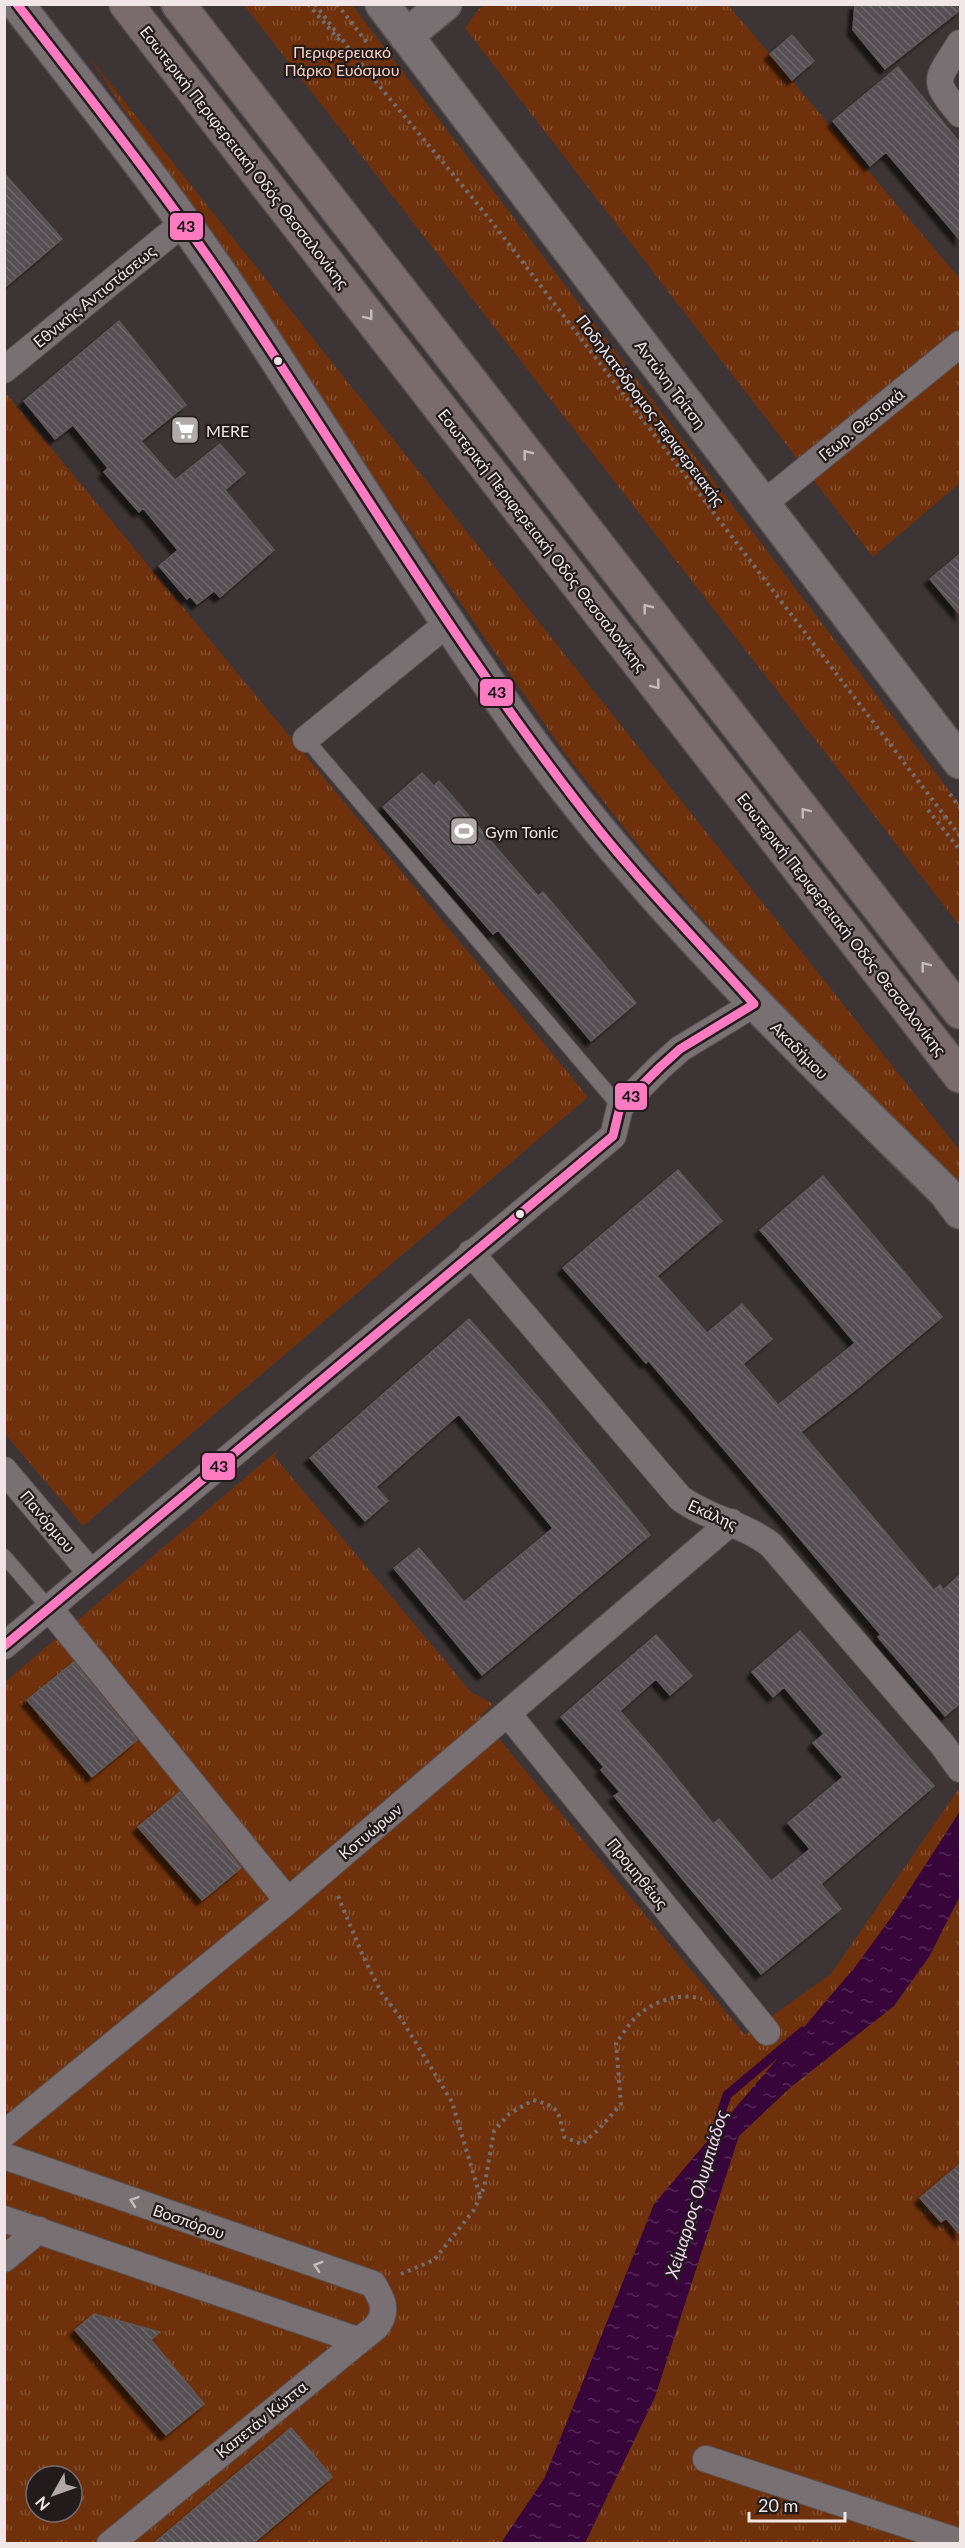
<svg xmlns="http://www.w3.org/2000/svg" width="965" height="2548" font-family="Lato,sans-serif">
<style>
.grass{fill:url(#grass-tufts);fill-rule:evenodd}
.water{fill:url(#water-ripples)}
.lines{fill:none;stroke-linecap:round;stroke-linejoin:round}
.stream{stroke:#38053b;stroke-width:9}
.building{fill:url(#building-back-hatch);stroke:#5f585a;stroke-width:1.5;filter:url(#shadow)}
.service-casing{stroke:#585152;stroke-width:16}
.minor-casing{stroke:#585152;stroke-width:28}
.tertiary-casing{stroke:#585152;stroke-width:36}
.trunk-casing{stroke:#585152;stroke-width:36}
.path{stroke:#726c6d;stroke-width:4;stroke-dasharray:3 4.5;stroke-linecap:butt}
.service{stroke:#787072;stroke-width:14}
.minor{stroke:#787072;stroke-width:26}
.tertiary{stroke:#787072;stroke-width:33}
.trunk{stroke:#7a6c6c;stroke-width:33}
.bus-1-casing{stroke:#221b1c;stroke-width:14}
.bus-1{stroke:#fe7ac1;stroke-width:9}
.oneway{stroke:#c7bbbd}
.oneway2{stroke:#c6bdbf}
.bus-dot{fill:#f0e6e8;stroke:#221b1c;stroke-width:2}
.labels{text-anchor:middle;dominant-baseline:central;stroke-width:4.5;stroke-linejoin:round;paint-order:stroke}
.park-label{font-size:16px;fill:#fed1bd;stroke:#221b1c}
.street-label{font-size:16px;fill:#f0e6e8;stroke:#221b1c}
.poi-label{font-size:16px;fill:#f0e6e8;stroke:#221b1c;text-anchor:start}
.water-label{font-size:18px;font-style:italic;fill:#f4d3f5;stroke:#221b1c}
.line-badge{stroke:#221b1c;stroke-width:2}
.pale-badge-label{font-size:16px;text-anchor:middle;font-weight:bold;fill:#111}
</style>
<defs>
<pattern id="grass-tufts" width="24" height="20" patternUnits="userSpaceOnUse" patternTransform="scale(1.5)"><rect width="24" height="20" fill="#6f310b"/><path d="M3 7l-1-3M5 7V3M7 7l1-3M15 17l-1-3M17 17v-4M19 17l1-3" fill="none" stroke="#844f2f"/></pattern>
<pattern id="water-ripples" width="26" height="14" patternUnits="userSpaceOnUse" patternTransform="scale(1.5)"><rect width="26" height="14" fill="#38053b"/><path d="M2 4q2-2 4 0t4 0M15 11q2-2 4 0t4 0" fill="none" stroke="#552957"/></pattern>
<pattern id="building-back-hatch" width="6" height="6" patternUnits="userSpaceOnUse" patternTransform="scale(1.5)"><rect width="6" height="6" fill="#565052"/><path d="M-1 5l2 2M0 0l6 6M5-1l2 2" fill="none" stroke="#6f696b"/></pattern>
<filter id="shadow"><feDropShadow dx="-5.5" dy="5.5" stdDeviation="1.5" flood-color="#0009"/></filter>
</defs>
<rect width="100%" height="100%" fill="#3c3435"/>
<path class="grass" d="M 244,5 L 352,5 L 960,805 L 960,926 Z
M 484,5 L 728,5 L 960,279 L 960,483 L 873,557 L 465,28 L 478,10 Z
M 89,57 L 960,1151 L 960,1199 L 795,1025 L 653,863 L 569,759 L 239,283 Z
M 4,391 L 588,1097 L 83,1526 L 5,1434 Z
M 280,1448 L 274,1456 L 471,1692 L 493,1704 L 480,1716 L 745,2035 L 831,1974 L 960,1787 L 960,2543 L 5,2543 L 4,1683 ZM 36,2476 L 72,2476 L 72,2512 L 36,2512 Z"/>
<path class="water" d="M 960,1811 L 960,1896 L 929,1957 L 894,2006 L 791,2087 L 739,2136 L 655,2397 L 585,2543 L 501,2543 L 544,2479 L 654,2204 L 855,1967 L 893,1915 Z"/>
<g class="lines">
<path class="stream" d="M 712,2142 L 727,2095 L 803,2031"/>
</g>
<path class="building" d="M 855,4 L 960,4 L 960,10 L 885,69 L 853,30 Z
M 792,35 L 814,61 L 792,80 L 770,54 Z
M 898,67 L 960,143 L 960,240 L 886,152 L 870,166 L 833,121 Z
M 4,173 L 62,239 L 4,288 Z
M 119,321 L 186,405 L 141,441 L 175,480 L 220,444 L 245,473 L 225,490 L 274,550 L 220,597 L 214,591 L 197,604 L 190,596 L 187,599 L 159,566 L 178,550 L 143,508 L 139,512 L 104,472 L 108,468 L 73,425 L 55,439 L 24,401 Z
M 960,554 L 960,615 L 930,579 Z
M 422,773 L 434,786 L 439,781 L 538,896 L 543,892 L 636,1003 L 591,1041 L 498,930 L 493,934 L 383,807 Z
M 678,1170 L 722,1221 L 657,1276 L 707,1333 L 742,1304 L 772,1339 L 743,1364 L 778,1405 L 855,1343 L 760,1230 L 823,1176 L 942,1317 L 854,1391 L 801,1432 L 934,1590 L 940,1585 L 943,1590 L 960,1575 L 960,1703 L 945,1716 L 878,1637 L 881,1635 L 791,1528 L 648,1360 L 646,1363 L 563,1268 Z
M 469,1319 L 538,1397 L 650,1535 L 482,1675 L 394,1568 L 419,1548 L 464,1602 L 553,1528 L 459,1414 L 376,1487 L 388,1501 L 365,1521 L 310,1458 Z
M 800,1631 L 934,1786 L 821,1884 L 841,1909 L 761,1974 L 614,1796 L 620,1792 L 601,1770 L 604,1767 L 561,1717 L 656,1635 L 692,1676 L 670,1695 L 656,1679 L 620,1711 L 660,1757 L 713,1824 L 719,1819 L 771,1881 L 810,1849 L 788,1823 L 843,1777 L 813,1743 L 824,1734 L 784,1687 L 773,1697 L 752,1672 Z
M 74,1662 L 137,1740 L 92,1777 L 27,1700 Z
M 180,1792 L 241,1868 L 202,1900 L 138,1827 Z
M 960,2164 L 960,2235 L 946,2218 L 941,2222 L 920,2198 Z
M 94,2314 L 160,2332 L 151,2340 L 204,2404 L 166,2435 L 75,2330 Z
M 291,2428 L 332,2477 L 252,2544 L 153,2544 Z"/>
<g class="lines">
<g class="service-casing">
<path id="service" d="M 306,739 L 620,1107
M 4,1556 L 49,1608"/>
</g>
<g class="minor-casing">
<path id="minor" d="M 960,43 C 937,81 930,78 960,114
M 4,370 L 183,223
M 762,505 L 960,344
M 306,739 L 448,623
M 471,1253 L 680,1498 C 708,1519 743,1523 771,1545 L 942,1744 L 960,1769
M 4,1470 L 91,1573
M 49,1608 L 288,1901
M 4,1646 L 613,1136 L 620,1107 L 660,1067 L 680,1049 L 754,1004
M 508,1714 L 767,2032
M 4,2134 L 288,1901 L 731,1522
M 4,2156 L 373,2284 C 382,2299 389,2311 376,2327 L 110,2544
M 4,2219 L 357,2340
M 4,2259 L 39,2230
M 706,2459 L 960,2542"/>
</g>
<g class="tertiary-casing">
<path id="tertiary" d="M 17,4 C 91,100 168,195 235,296 C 294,385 351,475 409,564 C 462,644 515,725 575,800 C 686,941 817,1066 945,1192 L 960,1212
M 382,4 L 960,762
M 406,36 L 445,4"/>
</g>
<g class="trunk-casing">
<path id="trunk" d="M 126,4 L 960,1076
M 178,4 L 960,1012"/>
</g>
<path class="path" d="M 308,4 L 341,42
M 315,4 C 374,84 441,157 502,235 L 960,836
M 337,4 L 368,44
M 950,794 L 960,808
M 928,810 L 960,850
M 338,1896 L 363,1956 L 381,1992 L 402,2020 L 452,2102 L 480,2196
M 401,2274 L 434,2260 L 474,2210 L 484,2188 L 494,2131 L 509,2114 L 533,2100 C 561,2107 558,2111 564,2137 L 582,2144 L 599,2129 L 621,2104 L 616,2043 C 622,2035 629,2024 636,2017 C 654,2001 679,1992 702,1999"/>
<use href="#service" class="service"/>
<use href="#minor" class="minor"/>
<use href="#tertiary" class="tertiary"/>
<use href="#trunk" class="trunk"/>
<g class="bus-1-casing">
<path id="bus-1" d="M 4,1646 L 613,1136 L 620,1107 L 660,1067 L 680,1049 L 754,1004 C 693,936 628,870 573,797 C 450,637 347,463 234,295 C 167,195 91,100 17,4"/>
</g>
<use href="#bus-1" class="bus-1"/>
</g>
<defs><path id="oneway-chevron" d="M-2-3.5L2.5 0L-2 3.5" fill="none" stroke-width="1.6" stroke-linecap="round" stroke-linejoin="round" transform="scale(1.5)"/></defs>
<g class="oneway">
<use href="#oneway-chevron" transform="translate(369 316) rotate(52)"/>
<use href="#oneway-chevron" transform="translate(527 454) rotate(-128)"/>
<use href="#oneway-chevron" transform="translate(647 608) rotate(-128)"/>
<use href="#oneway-chevron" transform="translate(656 685) rotate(52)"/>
<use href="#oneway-chevron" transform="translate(805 812) rotate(-128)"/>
<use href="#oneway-chevron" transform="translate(925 966) rotate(-128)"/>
</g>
<g class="oneway2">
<use href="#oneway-chevron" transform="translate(134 2201) rotate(-161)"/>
<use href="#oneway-chevron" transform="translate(318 2266) rotate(-162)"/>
</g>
<defs>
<g id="supermarket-square" transform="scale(1.5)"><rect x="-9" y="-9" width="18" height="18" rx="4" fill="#b1a8a9" stroke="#221b1c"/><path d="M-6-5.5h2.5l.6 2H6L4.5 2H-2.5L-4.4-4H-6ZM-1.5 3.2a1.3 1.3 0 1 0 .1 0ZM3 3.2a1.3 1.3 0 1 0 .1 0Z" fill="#fff"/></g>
<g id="stadium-square" transform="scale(1.5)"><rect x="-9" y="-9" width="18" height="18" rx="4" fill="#b1a8a9" stroke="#221b1c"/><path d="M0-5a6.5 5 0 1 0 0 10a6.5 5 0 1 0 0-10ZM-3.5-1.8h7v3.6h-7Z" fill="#fff"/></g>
</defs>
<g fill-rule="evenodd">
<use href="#supermarket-square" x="185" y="430"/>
<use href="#stadium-square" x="464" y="831"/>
</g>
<g class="bus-dot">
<circle cx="278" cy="361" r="5"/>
<circle cx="520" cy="1214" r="5"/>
</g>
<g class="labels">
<g class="park-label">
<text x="342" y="51">Περιφερειακό<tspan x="342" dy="18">Πάρκο Ευόσμου</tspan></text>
</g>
<g class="street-label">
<text transform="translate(245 157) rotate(52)">Εσωτερική Περιφερειακή Οδός Θεσσαλονίκης</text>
<text transform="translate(94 296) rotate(-39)">Εθνικής Αντιστάσεως</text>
<text transform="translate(671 384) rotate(53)">Αντώνη Τρίτση</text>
<text transform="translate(651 410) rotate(53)">Ποδηλατόδρομος περιφερειακής</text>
<text transform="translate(861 424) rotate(-39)">Γεωρ. Θεοτοκά</text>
<text transform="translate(543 540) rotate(52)">Εσωτερική Περιφερειακή Οδός Θεσσαλονίκης</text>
<text transform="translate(842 924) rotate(52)">Εσωτερική Περιφερειακή Οδός Θεσσαλονίκης</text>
<text transform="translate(800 1050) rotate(45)">Ακαδήμου</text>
<text transform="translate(713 1514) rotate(24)">Εκάλης</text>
<text transform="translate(48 1521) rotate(50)">Πανόρμου</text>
<text transform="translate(370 1831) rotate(-40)">Κοτυώρων</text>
<text transform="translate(638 1873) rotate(51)">Προμηθέως</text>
<text transform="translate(189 2221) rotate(19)">Βοσπόρου</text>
<text transform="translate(261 2419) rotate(-39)">Καπετάν Κώττα</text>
</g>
<g class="poi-label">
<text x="206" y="430">MERE</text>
<text x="485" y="831">Gym Tonic</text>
</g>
<g class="water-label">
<text transform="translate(696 2194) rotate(-73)">Χείμαρρος Ολυμπιάδος</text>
</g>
</g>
<g class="line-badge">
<rect x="169" y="212" width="35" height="29" rx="6" fill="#fe7ac1"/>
<rect x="479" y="678" width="35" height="29" rx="6" fill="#fe7ac1"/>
<rect x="614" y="1082" width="34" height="29" rx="6" fill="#fe7ac1"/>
<rect x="201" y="1452" width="35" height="29" rx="6" fill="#fe7ac1"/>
</g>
<g class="pale-badge-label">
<text x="186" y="232">43</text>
<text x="497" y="698">43</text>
<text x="631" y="1102">43</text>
<text x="219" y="1472">43</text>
</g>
<rect width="965" height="2548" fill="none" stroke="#f0e6e8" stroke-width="12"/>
<g transform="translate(54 2494) rotate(230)"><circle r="28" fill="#221b1c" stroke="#746c6e" stroke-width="1.5"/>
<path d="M0-4.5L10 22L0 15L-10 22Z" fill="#b1a8a9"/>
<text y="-9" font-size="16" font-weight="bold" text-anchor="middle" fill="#f0e6e8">N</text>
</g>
<path d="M749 2512v9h96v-9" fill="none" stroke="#f0e6e8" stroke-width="3"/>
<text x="758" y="2512" font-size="18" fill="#f0e6e8" stroke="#221b1c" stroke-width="4.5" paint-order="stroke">20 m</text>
</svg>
